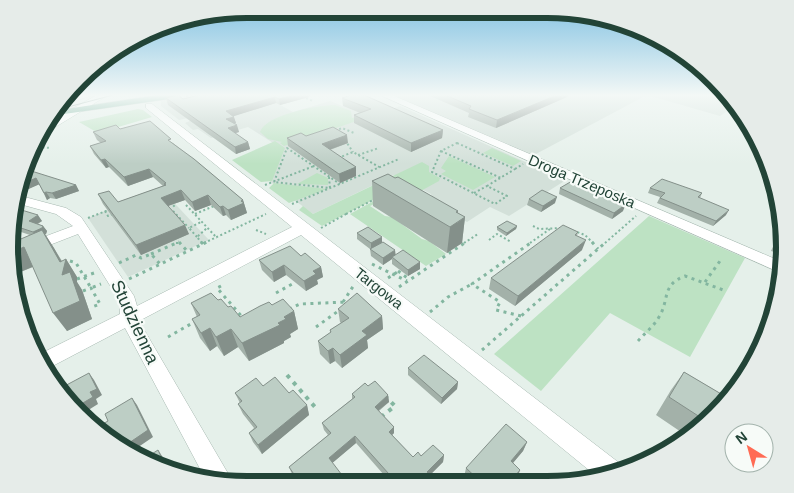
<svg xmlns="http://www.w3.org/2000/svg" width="794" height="493" font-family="Helvetica,sans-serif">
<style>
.built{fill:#d3e0d9}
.green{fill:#bde2c3}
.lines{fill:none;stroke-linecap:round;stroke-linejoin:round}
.street-casing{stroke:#a7b9b1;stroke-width:1}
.secondary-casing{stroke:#a5c0b3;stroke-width:1}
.primary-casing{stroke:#c1cbc7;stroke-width:1}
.path-far2{stroke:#83b6a0;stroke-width:2;stroke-dasharray:2 2.5;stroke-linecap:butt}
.path-far1{stroke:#83b6a0;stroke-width:3;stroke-dasharray:3 4.5;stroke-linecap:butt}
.path{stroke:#83b6a0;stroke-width:4;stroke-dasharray:4 5.5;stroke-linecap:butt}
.street{fill:#fff;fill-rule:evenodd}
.secondary{fill:#fff;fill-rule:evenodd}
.primary{fill:#66a990;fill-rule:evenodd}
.tram{stroke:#5d7f72;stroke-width:1}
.wall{fill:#a3b1a9}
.shaded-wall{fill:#84908a}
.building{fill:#bdcec5;stroke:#84908a}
.labels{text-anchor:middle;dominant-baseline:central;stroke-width:4.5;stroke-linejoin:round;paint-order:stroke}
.street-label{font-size:15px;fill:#224437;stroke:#f7fbf8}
.near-street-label{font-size:18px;fill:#224437;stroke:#f7fbf8}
.rim{fill:none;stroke:#224437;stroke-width:6}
</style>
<rect width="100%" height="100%" fill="#e5f0ea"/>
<path class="built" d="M 209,95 L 262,95 L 293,112 L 330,101 L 370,117 L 400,106 L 566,180 L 509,216 L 490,207 L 467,222 L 434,203 L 431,194 L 394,175 L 313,214 L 244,162 L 281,148 L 248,127 L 211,138 L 198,129 L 193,130 L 185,123 L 197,118 L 197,116 L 179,120 L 161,106 L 161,100 Z
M 393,95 L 725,95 L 735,106 L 720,116 L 647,95 L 534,155 Z
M 164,192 L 209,240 L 128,277 L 88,218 L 134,199 Z"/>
<path class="green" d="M 335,105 L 351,111 L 352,118 L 363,115 L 368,117 L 284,146 L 280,143 L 282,142 L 268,139 L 260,132 C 265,115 318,105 335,105 Z
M 138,109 L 143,110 L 152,117 L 98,133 L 79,122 Z
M 275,141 L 285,148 L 272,181 L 261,182 L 232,160 Z
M 492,148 L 521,161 L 513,166 L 483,153 Z
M 449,156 L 495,177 L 473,190 L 441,174 L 446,171 L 441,168 Z
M 422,162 L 429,166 L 429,172 L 440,178 L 439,181 L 417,193 L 383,195 L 322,226 L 299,210 L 303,206 L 313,214 Z
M 317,173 L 328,178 L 328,185 L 297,184 Z
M 274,183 L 327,189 L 289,203 L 269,188 Z
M 381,197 L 385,199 L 370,206 L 385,216 L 392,217 L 422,239 L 429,241 L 446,254 L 426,266 L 350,214 Z
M 649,216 L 745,258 L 690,357 L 610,313 L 541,391 L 494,354 Z"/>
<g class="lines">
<g class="street-casing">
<path id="street" d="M 380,95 L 392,95 L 780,261 L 779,272 Z
M 146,104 L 152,104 L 618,462 L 620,468 L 595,475 L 301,235 L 139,321 L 233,482 L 206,480 L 125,328 L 45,370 L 38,355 L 120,314 L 119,300 L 78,234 L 11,260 L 9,250 L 73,226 L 56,214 L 16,203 L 17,195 L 66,208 L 81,217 L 134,296 L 137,306 L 292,227 L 146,108 Z"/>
</g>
<g class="secondary-casing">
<path id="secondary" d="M 80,95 L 93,95 L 54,108 L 58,102 Z
M 97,95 L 108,95 L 47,132 L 41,133 L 46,124 Z"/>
</g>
<g class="primary-casing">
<path id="primary" d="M 158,95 L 180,95 L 176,98 L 50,116 L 53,111 Z"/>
</g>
<path class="path-far2" d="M 186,96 L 199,95
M 306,98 L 313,101
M 335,131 L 342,128 L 354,133
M 345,140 L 353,152
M 457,143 L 515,169 L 487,186 L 507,196 L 495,204 L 432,172 L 441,151 Z
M 38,147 L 51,148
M 441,151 L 501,178
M 358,155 L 379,148
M 338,158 L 353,152 L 379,167
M 515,169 L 523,164
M 329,177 L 330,188 L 274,182 L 287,148 L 340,184
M 265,185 L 314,166
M 474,193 L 487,186
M 170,202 L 176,208
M 292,204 L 399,159
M 186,205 L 217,238
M 105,211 L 108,216 L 113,214
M 173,211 L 189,228
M 195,214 L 214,206
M 346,214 L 373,200
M 88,218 L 111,209
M 533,226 L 539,229 L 561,228
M 321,228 L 346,214 L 348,216
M 569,229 L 585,235 L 593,243
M 256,230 L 266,234
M 197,237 L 189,228 L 201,222
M 489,240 L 497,234 L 511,242
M 176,243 L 180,243
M 202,243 L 197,237 L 207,228
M 204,243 L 266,214
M 464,243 L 478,234
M 530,243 L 550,229
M 605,243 L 636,216"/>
<path class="path-far1" d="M 179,242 L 187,251
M 201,242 L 203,244
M 592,242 L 598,249
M 151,254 L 179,242
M 70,261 L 76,263 L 91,288 L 101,284
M 119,263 L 136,255 L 141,258 L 151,254 L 160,264
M 372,264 L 407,281
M 398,271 L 410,280
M 388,278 L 402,269
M 77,279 L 94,273
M 129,279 L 207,242
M 705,282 L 720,261
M 221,286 L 217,288 L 244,319
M 399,287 L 466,242
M 83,291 L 91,288 L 100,304 L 92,307
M 276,293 L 294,283
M 343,302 L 354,285
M 289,309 L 300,304 L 347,302
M 430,312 L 448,297 L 472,284
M 521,316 L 496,310 L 500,302 L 472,284 L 532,242
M 316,327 L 341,309
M 168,337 L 196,321
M 638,341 C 645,333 654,326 659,317 C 670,299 661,285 685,276 L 726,291
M 482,350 L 606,242"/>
<path class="path" d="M 287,375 L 315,407
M 381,417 L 395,406 L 386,397"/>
<use href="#street" class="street"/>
<use href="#secondary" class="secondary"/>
<use href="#primary" class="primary"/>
<path class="tram" d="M 53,111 L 113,95"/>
</g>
<path class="wall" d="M 199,95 L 311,95 L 308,96 L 309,97 L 280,105 L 276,103 L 233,116 L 236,123 L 235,124 L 239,132 L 235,133 L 248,142 L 250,149 L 236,154 L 168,105 L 166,98 L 183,99 Z
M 428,95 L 568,95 L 567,97 L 496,128 L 468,117 L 469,113 Z
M 342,98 L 443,130 L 442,138 L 411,152 L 354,123 L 354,115 L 360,113 L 343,106 Z
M 120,129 L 173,143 L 243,200 L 247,213 L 231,220 L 226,215 L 223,216 L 211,205 L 195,211 L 185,200 L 168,206 L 189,234 L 141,255 L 103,204 L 98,194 L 118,202 L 163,186 L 153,177 L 128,186 L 109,167 L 106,168 L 94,154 L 90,146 L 101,143 L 97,140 L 93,132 Z
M 306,136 L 348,143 L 330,150 L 356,176 L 340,183 L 288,146 L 287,138 Z
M 21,171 L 76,185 L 79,191 L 56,199 L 50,198 L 47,200 L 39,184 L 24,191 L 18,190 Z
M 395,178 L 458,211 L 458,213 L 465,217 L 462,243 L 447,253 L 373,206 L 372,181 Z
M 560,188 L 623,211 L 612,219 L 559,194 Z
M 650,188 L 702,193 L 700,198 L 726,215 L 713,226 L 657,203 L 660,197 L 648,193 Z
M 529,199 L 555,203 L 541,212 L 527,205 Z
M 15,208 L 42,221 L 38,224 L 43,226 L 47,231 L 46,234 L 45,234 L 62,261 L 66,259 L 77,277 L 77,282 L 82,290 L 92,319 L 67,331 L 33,267 L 13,275 L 9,246 L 30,235 L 12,229 Z
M 517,226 L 516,229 L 506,236 L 497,230 L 497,227 Z
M 578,232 L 577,236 L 582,250 L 515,306 L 489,289 L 491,278 Z
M 357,233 L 382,242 L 395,255 L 420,262 L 420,269 L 408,276 L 392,264 L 392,259 L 383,265 L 371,256 L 370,249 L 357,239 Z
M 779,235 L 782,236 L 781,254 L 771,251 L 775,242 Z
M 301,256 L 321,267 L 323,277 L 317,280 L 318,284 L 306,291 L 286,275 L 274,282 L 262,270 L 259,260 Z
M 218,300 L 240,317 L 294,311 L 298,329 L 290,334 L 291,337 L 284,341 L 284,343 L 249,361 L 238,347 L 224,356 L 217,346 L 210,351 L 200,338 L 192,319 L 197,317 L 191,303 Z
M 338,309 L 382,316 L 383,329 L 367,340 L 368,348 L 342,368 L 335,361 L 330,364 L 320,354 L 318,341 L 330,333 L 330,330 L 341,323 L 340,322 Z
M 761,336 L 763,337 L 742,379 L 737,376 L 751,348 Z
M 408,368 L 458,382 L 457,389 L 441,404 L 408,375 Z
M 684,372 L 728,398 L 684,434 L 656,415 L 671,390 Z
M 263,386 L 289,393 L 307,405 L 309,415 L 262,454 L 253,442 L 249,433 L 254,428 L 243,414 L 238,404 L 240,403 L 235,393 Z
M 368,386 L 388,395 L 389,402 L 379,411 L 394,427 L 394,433 L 392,435 L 413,457 L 444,455 L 443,462 L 430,475 L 437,483 L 391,483 L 356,443 L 332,463 L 348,483 L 298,483 L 292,474 L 289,467 L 328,435 L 324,430 L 322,423 L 352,399 L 352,394 Z
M 527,442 L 523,451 L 513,463 L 517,479 L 513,484 L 471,483 L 464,477 L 466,468 Z"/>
<path class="shaded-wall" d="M 293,95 L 311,95 L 308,96 L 309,97 L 280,105 L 279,99 Z
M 557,95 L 568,95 L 567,97 L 496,128 L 497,120 Z
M 275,97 L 276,103 L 228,118 L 226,111 Z
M 234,117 L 236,123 L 228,126 L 226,119 Z
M 237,125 L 239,132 L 229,135 L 228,128 Z
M 443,130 L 442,138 L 411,152 L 411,143 Z
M 347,135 L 348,143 L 323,152 L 322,144 Z
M 248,142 L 250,149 L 236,154 L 235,147 Z
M 105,159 L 109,167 L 106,168 L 101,160 Z
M 356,167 L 356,176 L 340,183 L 339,174 Z
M 149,169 L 153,177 L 128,186 L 124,177 Z
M 36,178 L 40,184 L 24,191 L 20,185 Z
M 76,185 L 79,191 L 56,199 L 52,193 Z
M 181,190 L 185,200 L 165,207 L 161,198 Z
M 46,192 L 50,198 L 47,200 L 44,193 Z
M 208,195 L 211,205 L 195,211 L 192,202 Z
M 557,197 L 555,203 L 541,212 L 543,206 Z
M 243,200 L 247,213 L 231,220 L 228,210 Z
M 626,204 L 623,211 L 612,219 L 614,213 Z
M 223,206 L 226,215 L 223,216 L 220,207 Z
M 729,210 L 726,215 L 713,226 L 716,221 Z
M 458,211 L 457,223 L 465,217 L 462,243 L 447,253 L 450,227 L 456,212 Z
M 38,215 L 42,221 L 33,226 L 29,221 Z
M 185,225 L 189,234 L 141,255 L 136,245 Z
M 43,226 L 47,231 L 46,234 L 45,234 L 54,248 L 64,266 L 66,259 L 77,277 L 77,282 L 82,290 L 92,319 L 67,331 L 53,313 L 74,293 L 33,232 Z
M 517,226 L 516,229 L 506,236 L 507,233 Z
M 382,237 L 382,243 L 371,250 L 371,243 Z
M 586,240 L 582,250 L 515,306 L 518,296 Z
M 24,247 L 37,265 L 13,275 L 10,253 Z
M 395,250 L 396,257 L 392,257 L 392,259 L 383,265 L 383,258 Z
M 420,262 L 420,269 L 408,276 L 408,270 Z
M 284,265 L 286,275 L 274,282 L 272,272 Z
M 321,267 L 323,277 L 317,280 L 318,284 L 306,291 L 304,281 L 313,271 Z
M 294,311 L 298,329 L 290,334 L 291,337 L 284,341 L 284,343 L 249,361 L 242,343 L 278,323 L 284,317 Z
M 382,316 L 383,329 L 367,340 L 368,348 L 342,368 L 340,355 L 362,331 Z
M 210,328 L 217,346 L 210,351 L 201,333 Z
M 231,329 L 238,347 L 224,356 L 216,337 Z
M 333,348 L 335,361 L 330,364 L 328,351 Z
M 89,373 L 94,380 L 102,395 L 96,399 L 98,404 L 82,414 L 76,407 L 90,392 Z
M 458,382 L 457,389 L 441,404 L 442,398 Z
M 388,395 L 389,402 L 375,413 L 375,407 Z
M 132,398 L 137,405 L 153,437 L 131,452 L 123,447 Z
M 307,405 L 309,415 L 262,454 L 258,445 Z
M 394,427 L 394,433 L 389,438 L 389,432 Z
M 355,436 L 356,443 L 330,465 L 329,458 Z
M 527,442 L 523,451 L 507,470 L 511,461 Z
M 158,450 L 162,456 L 169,470 L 167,469 Z
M 444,455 L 443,462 L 426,479 L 427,472 Z
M 520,470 L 517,479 L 513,484 L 509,483 Z"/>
<path class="building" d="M 178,95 L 183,99 L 199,95 L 293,95 L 279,99 L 275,97 L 226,111 L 234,117 L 226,119 L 237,125 L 228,128 L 248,142 L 235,147 L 166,98 Z
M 351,95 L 364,95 L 443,130 L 411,143 L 354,115 L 371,109 L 342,98 Z
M 445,95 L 557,95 L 497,120 L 469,109 L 471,106 Z
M 150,121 L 171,139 L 168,140 L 194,159 L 243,200 L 241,201 L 244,203 L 228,210 L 223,206 L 220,207 L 208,195 L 192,202 L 181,190 L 161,198 L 185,225 L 136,245 L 98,194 L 109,191 L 118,202 L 166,185 L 164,184 L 166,183 L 149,169 L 124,177 L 105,159 L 101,160 L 90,146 L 106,141 L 93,132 L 116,125 L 120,129 Z
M 333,127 L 347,135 L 322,144 L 356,167 L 339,174 L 287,138 L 301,133 L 306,136 Z
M 25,169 L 76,185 L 52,193 L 46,192 L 44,193 L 36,178 L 20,185 L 19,185 L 21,171 Z
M 388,174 L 395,178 L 398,177 L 458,211 L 456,212 L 465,217 L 450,227 L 372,181 Z
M 662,179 L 702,193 L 698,197 L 729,210 L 716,221 L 660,198 L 665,193 L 650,188 Z
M 572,181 L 626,204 L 614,213 L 560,188 Z
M 542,190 L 557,197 L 543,206 L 529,199 Z
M 15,208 L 38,215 L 29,221 L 43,226 L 42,228 L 33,232 L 12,225 Z
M 507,221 L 517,226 L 507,233 L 497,227 Z
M 563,225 L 578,232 L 575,235 L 586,240 L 518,296 L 491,278 Z
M 368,227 L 382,237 L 371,243 L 357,233 Z
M 42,230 L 60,262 L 66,259 L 62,275 L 70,272 L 80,301 L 53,313 L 24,247 L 10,253 L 9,244 Z
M 779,235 L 782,236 L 781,246 L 776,244 Z
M 383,242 L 395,250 L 383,258 L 370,249 Z
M 290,246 L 301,256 L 305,253 L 321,267 L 313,271 L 316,274 L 304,281 L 284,265 L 272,272 L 259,260 Z
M 403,250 L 420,262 L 408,270 L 392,257 Z
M 211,293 L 218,300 L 221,299 L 228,307 L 231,306 L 240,317 L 260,306 L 269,302 L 272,305 L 283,299 L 294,311 L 284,317 L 286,319 L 278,323 L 280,325 L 242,343 L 231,329 L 216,337 L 210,328 L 201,333 L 192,319 L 200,315 L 191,303 Z
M 357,293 L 382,316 L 362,331 L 367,335 L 340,355 L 333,348 L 328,351 L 318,341 L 331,332 L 330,330 L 349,318 L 338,309 Z
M 761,336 L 763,337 L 749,365 L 747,364 Z
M 424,355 L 458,382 L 442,398 L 408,368 Z
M 684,372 L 728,398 L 703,419 L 669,397 Z
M 89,373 L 97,389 L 90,392 L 93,397 L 76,407 L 59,389 Z
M 275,377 L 289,393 L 293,390 L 307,405 L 258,445 L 249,433 L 257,427 L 238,404 L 242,401 L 235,393 L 256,378 L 263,386 Z
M 375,381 L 388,395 L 375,407 L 394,427 L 389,432 L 413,457 L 418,452 L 421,456 L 433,445 L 444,455 L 427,472 L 437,483 L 397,483 L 355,436 L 329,458 L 348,483 L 300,483 L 289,467 L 331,433 L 322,423 L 355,397 L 352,394 L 365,383 L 368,386 Z
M 132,398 L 148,430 L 123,447 L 118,445 L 116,440 L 113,442 L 103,436 L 99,426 L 108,421 L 105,414 Z
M 506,424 L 527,442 L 511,461 L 520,470 L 509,483 L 482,483 L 466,468 Z
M 158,450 L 167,469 L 156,466 L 144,459 Z"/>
<linearGradient id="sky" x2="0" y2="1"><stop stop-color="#82c2e2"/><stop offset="0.58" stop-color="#f3f8f6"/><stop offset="1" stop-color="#f3f8f6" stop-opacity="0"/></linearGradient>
<rect width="794" height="164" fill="url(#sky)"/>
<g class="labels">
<g class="street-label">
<text transform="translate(582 181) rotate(23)">Droga Trzeposka</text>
<text transform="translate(379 288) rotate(38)">Targowa</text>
</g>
<g class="near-street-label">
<text transform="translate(135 322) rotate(65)">Studzienna</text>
</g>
</g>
<path d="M0 0H794V493H0ZM247 18H547A229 229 0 0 1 776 247V247A229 229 0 0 1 547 476H247A229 229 0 0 1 18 247V247A229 229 0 0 1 247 18Z" fill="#e6ece9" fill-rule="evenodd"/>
<path class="rim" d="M247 18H547A229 229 0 0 1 776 247V247A229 229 0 0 1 547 476H247A229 229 0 0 1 18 247V247A229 229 0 0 1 247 18Z"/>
<g transform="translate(749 448) rotate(323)"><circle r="24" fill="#f7fbf8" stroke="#a2b2ab"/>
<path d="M0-4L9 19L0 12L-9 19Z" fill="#ff6b54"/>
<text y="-8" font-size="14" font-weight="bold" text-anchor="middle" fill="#224437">N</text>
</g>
</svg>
